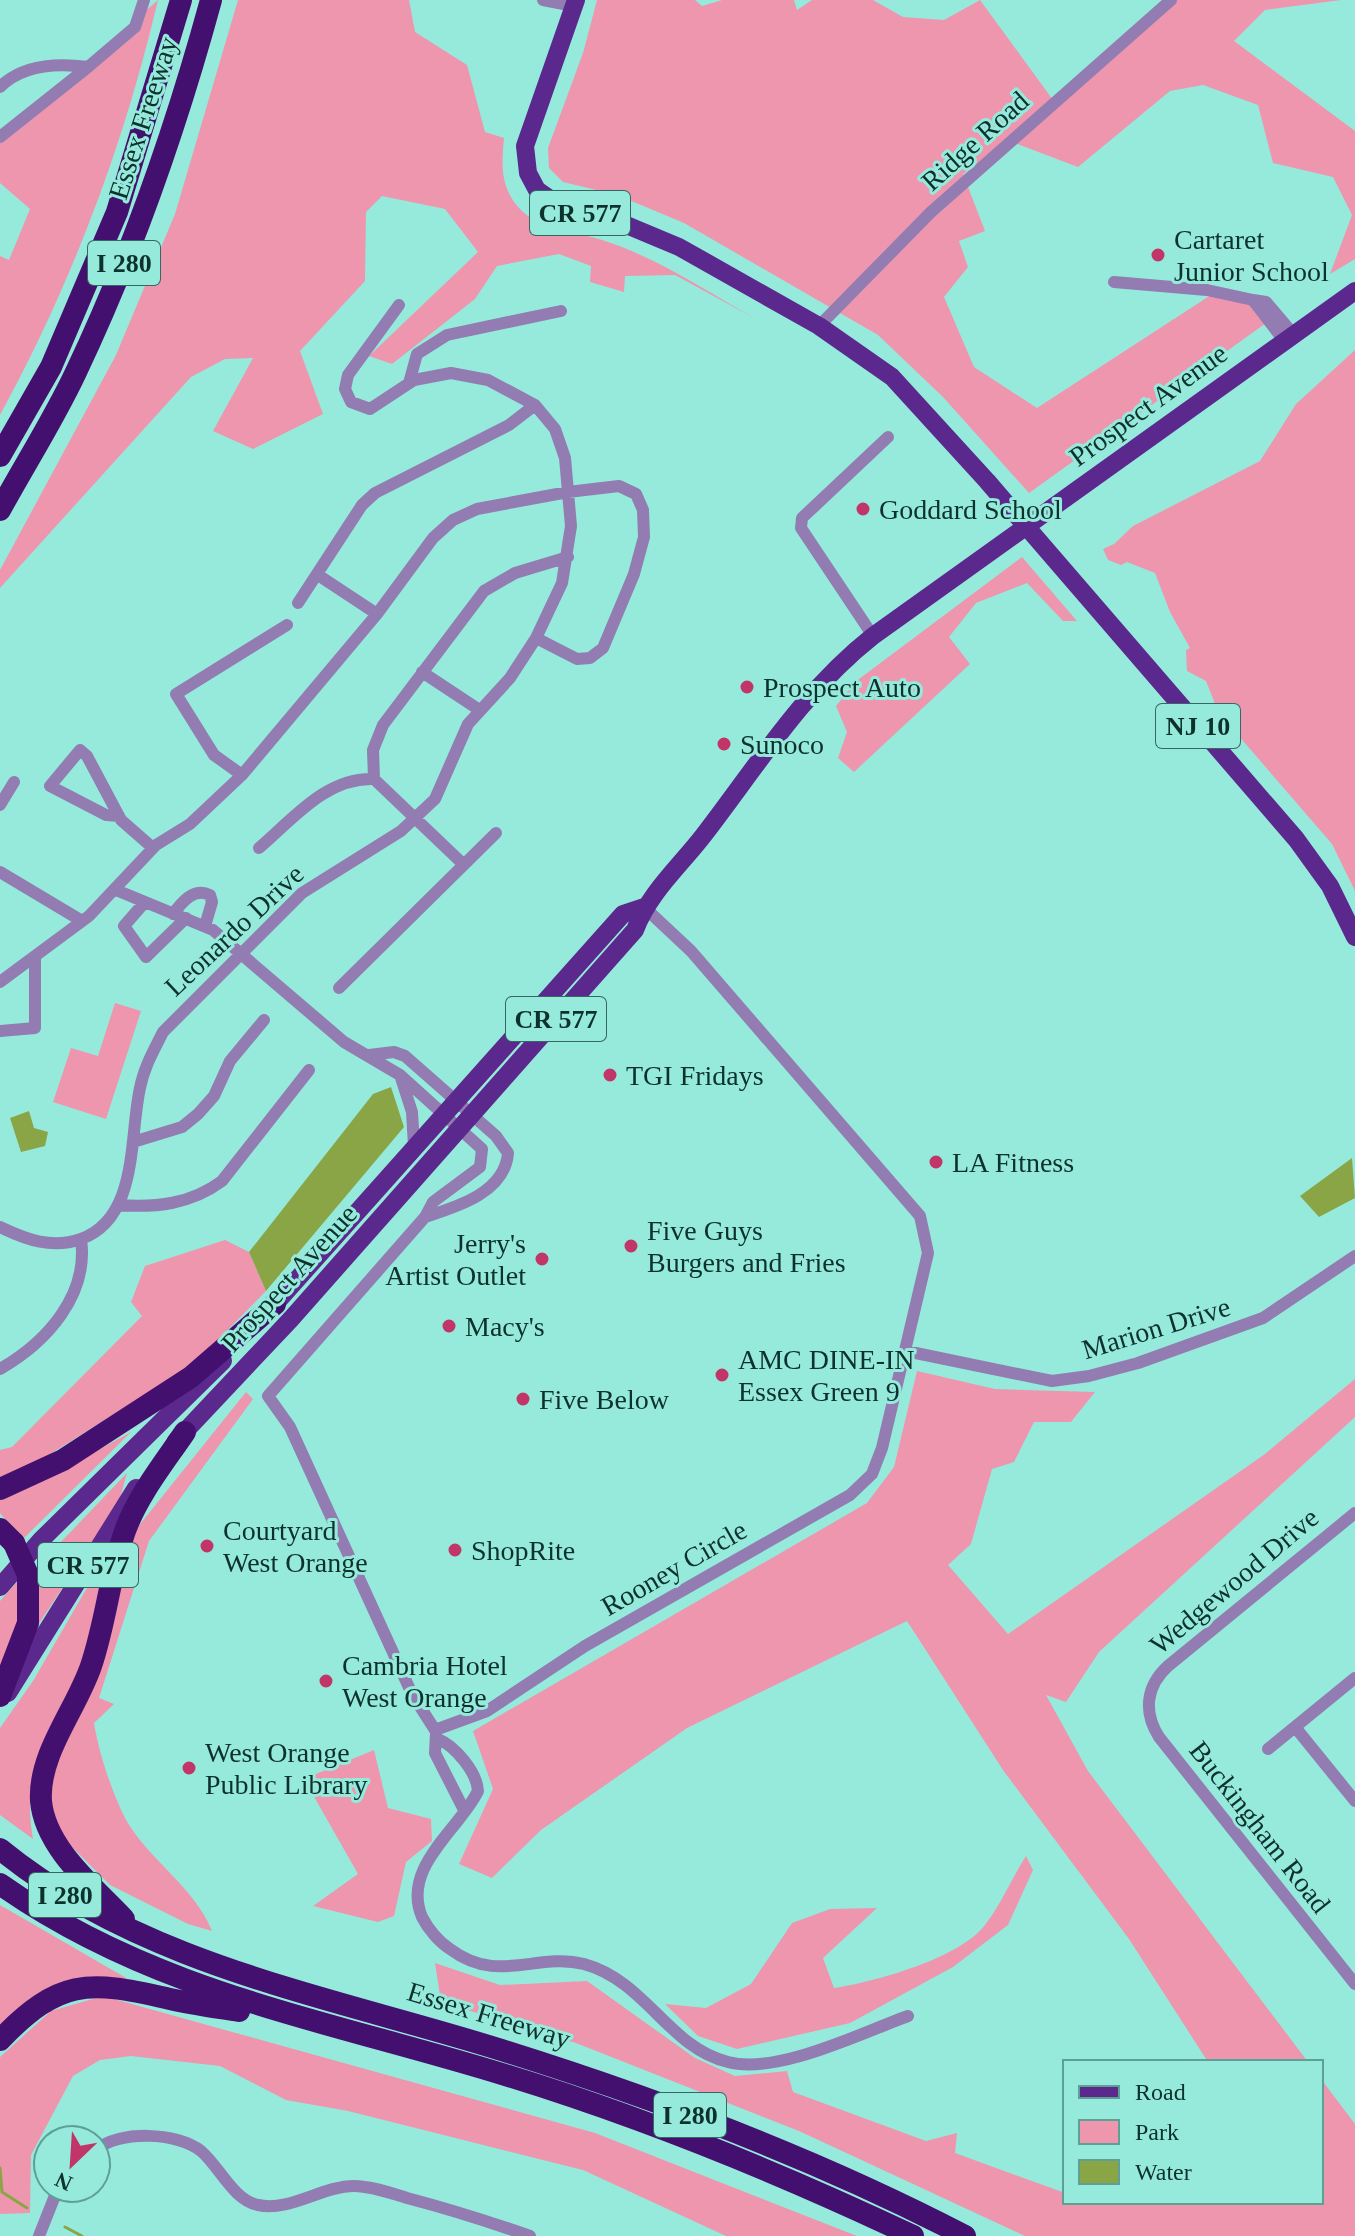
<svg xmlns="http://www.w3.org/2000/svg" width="1355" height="2236" font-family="'Times New Roman',serif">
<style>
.green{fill:#ee96ad}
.water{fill:#8aa546}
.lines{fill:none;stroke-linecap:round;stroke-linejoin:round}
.stream{stroke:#8aa546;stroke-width:3}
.street{stroke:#927cb2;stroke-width:12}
.primary{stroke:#5b298d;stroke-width:18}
.highway{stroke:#44106f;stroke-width:22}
.highway-bridge{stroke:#44106f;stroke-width:22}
.poi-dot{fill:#c13568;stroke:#96eadc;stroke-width:3}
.labels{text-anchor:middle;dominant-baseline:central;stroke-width:6;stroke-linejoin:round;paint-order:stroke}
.shield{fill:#96eadc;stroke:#366861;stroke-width:2}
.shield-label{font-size:26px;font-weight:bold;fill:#0d312c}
.street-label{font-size:28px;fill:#0d312c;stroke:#96eadc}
.poi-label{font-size:28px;fill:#0d312c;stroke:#96eadc;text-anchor:start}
</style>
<rect width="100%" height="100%" fill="#96eadc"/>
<path class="green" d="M 158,0 C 124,145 71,285 0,415 L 0,256 L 9,260 L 30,209 L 0,183 L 0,137 Z
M 238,0 L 409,0 L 415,32 L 467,65 L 485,132 L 504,138 C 502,162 500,181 514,202 C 535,231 572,230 602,240 C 656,257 705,290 754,318 L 675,275 L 625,276 L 624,292 L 590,282 L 591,266 L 559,254 L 497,266 L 475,299 L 392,364 L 369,356 L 478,252 L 445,209 L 382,196 L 366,212 L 365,281 L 300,351 L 323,414 L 253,449 L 213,431 L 253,358 L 225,359 L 191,377 L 0,588 L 0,570 L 116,355 L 175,214 Z
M 597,0 L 695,0 L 702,6 L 722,0 L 794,0 L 797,10 L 812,0 L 873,0 L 903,17 L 944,20 L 980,0 L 1053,100 L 1166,0 L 1341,0 L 1265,10 L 1234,41 L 1355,131 L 1355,259 L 1330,274 L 1352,215 L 1333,177 L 1273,163 L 1258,105 L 1203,85 L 1170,91 L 1078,167 L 1007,140 L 963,174 L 985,231 L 959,241 L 968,267 L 944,297 L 974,367 L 1037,408 L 1214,293 L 1254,298 L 1273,318 L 1029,493 L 943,397 L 878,335 L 684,223 L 617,195 L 563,182 L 549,168 L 548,148 L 583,53 Z
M 1355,350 L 1355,891 L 1332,844 L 1231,727 L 1223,724 L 1206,681 L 1187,671 L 1186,650 L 1190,648 L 1170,612 L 1155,573 L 1127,562 L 1121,565 L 1108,560 L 1103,549 L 1114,544 L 1133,526 L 1260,461 L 1296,404 Z
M 1022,557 L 1077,621 L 1063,621 L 1027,583 L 976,603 L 949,637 L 970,664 L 854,772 L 838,758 L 847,732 L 836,706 L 855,682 Z
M 115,1003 L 141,1011 L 106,1119 L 53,1102 L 71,1048 L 98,1056 Z
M 225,1240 L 249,1252 L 266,1291 L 192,1366 L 21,1472 L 0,1479 L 0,1450 L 12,1447 L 142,1316 L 131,1302 L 145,1266 Z
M 917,1371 L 995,1389 L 1095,1392 L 1071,1422 L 1034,1422 L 1014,1462 L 992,1469 L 971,1544 L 948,1565 L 1008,1634 L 1265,1454 L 1355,1379 L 1355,1417 L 1099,1652 L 1066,1702 L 1046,1695 L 1088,1771 L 1308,2062 L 1208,2062 L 1129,1939 L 1003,1770 L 907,1621 L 687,1728 L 541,1830 L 492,1878 L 459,1864 L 493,1789 L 473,1731 L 867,1503 L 894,1467 Z
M 246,1392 L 253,1399 L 149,1541 L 99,1698 L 114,1704 L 94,1723 C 99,1753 111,1790 125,1818 C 148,1860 194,1886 212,1931 L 188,1924 L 110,1885 L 53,1828 L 48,1778 L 100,1657 L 137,1528 Z
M 131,1432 L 22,1540 L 0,1513 L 0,1498 L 40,1482 Z
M 127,1473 L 119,1502 L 38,1625 L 37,1567 Z
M 109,1550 C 102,1584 98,1621 87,1654 C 62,1728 18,1750 33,1839 L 0,1815 L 0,1728 L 33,1681 Z
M 17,1582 L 18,1623 L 0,1673 L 0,1601 Z
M 374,1750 L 388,1808 L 431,1819 L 432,1841 L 406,1862 L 394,1916 L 378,1922 L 313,1906 L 358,1874 L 304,1779 Z
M 1026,1856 L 1033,1870 L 1008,1925 L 953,1967 L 850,2023 L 737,2049 L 698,2036 L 665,2004 L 706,2008 L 751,1984 L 792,1923 L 830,1909 L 877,1908 L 823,1958 L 834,1988 C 875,1982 960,1958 985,1925 C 1001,1904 1012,1878 1026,1856 Z
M 0,1905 L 140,1986 L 80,1980 L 0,2030 Z
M 435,1963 L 500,1985 L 587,1981 L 695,2058 L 735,2076 L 787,2071 L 793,2092 L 926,2141 L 957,2133 L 955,2153 L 1065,2193 L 1065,2202 L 1321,2202 L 1321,2079 L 1355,2124 L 1355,2236 L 1025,2236 L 799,2131 L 576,2043 L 441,2002 Z
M 103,1996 L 595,2133 L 857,2236 L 726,2236 L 583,2170 L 348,2111 L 286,2100 L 220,2066 L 131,2056 L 100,2060 L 73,2076 L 31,2155 L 30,2213 L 0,2214 L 0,2057 L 51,2011 Z"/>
<path class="water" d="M 391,1087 L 404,1127 L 266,1291 L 249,1252 L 373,1094 Z
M 29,1111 L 34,1128 L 48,1132 L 45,1146 L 21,1152 L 10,1118 Z
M 1352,1158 L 1355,1198 L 1319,1217 L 1300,1196 Z"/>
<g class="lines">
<path class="stream" d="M 0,2168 L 2,2192 L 27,2208
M 65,2227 L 82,2236"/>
<path class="street" d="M 543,0 L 574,6
M 0,87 C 23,64 58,63 88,67 L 135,27 L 144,0
M 0,137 L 88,67
M 1114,282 L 1207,290 L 1253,300
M 819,326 L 931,212 L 1171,0
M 1285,342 L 1253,300 L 1266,302 L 1294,335
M 409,383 L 417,354 L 447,335 L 561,311
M 318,575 L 377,614
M 298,603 L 362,505 L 375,493 L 509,425 L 535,405
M 873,636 L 801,528 L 802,518 L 888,437
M 422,672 L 478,709
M 242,775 L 214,755 L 176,694 L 287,625
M 374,779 L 373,750 L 383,725 L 484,591 L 515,573 L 568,557
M 0,805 L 14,782
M 119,816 L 106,815 L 50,786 L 80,750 L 87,756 L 121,820 L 153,848
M 259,848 C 293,819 326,777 374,779 L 463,864
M 0,872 L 82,921
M 116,890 L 213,930 L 344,1042 L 400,1075 L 482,1149 L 480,1167 L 433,1202 L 425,1217 L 268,1396 L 290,1427 L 412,1694 L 435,1730 L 487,1711 L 585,1646 L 850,1495 L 872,1474 L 882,1448 L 928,1253 L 920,1216 L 691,951 L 644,907
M 144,903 L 124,926 L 146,957 L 186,918
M 173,914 C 182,902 194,887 210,895 L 212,902 L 205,926
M 0,982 L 89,916 L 156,845 L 190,824 L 242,775 L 377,614 L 433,538 L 453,520 L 477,509 L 568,492 L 619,486 L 636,494 L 643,510 L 644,537 L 634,574 L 603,648 L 590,658 L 577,659 L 536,638
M 339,988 L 496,833
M 0,1031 L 35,1028 L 35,956
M 369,1055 L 394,1052 L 405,1056 L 496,1136 L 508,1153 C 505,1193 456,1207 425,1217
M 401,1078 L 412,1112 L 414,1146
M 133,1142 L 182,1127 L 198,1114 L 214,1096 L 230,1061 L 264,1020
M 118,1205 C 156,1208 191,1204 222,1181 L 309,1070
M 0,1227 C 27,1240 52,1249 81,1239 C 139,1218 129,1137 140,1088 C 144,1067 154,1050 163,1032 L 302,893 L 401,831 L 435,799 L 468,724 L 510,678 L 536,638 L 562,583 L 571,526 L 565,458 L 555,429 L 535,405 L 488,380 L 451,373 L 414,380 L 370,409 L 351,402 L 345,389 L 348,375 L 399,305
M 906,1351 L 1052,1381 L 1089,1376 L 1138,1363 L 1263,1318 L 1355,1256
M 0,1369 C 47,1342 89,1295 81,1239
M 1355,1513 L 1168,1666 C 1146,1686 1143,1712 1159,1737 L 1355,1984
M 1295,1727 L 1355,1801
M 436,1733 L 435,1753 L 464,1810
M 438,1739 C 455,1746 477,1772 478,1791 C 459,1830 401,1867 422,1917 C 428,1929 439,1942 450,1949 C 498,1985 536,1952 584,1964 C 646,1981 669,2048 728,2062 C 777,2075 861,2033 908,2016
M 1268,1749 L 1355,1678
M 96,2150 C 119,2130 177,2132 201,2151 C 219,2166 233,2200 258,2205 C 290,2212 322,2186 354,2186 C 371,2186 391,2193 407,2198 C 449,2209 490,2222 530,2236
M 39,2236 L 58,2188"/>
<path class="primary" d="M 576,0 L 525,146 L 528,173 L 537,190 L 560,206 L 624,224 L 679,247 L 819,326 L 892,377 L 987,481 L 1296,839 L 1330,886 L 1355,937
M 267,1313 L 623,914 L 644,907
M 176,1441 L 291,1319 L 635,930 C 649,893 679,867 703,836 C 757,766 803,691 873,636 L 1355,291
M 0,1587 L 41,1540 L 223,1361
M 8,1693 L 136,1488"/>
<path class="highway" d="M 0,456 L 51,367 L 117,212 L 181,0
M 0,510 C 25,464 54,419 76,372 C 133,252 176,128 211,0
M 0,1489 L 63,1460 L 191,1377 L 275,1304
M 0,1529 L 14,1543
M 0,1696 L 28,1623 L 28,1575
M 0,1849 C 139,1963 327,1996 495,2048 C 656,2098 815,2158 965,2236
M 0,1884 C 153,1992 326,2020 502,2074 C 643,2117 780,2173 913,2236
M 124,1919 C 94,1887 45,1848 41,1801 C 38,1754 76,1710 91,1666 C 106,1622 110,1574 125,1531 C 138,1495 164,1463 185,1432
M 0,2040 C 59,1979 87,1980 166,1998 C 190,2004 214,2007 239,2011"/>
<path class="highway-bridge" d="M 14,1543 L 28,1575"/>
</g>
<g class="poi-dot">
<circle cx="1158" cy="255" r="8"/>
<circle cx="863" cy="509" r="8"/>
<circle cx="747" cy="687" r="8"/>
<circle cx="724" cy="744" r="8"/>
<circle cx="610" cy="1075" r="8"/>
<circle cx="936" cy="1162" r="8"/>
<circle cx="631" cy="1246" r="8"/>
<circle cx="542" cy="1259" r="8"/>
<circle cx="449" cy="1326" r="8"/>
<circle cx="722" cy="1375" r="8"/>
<circle cx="523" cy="1399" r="8"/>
<circle cx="207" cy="1546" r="8"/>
<circle cx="455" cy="1550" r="8"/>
<circle cx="326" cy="1681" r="8"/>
<circle cx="189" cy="1768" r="8"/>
</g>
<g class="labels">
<g class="shield">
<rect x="530" y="191" width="100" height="44" rx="6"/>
<rect x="88" y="241" width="72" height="44" rx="6"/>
<rect x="1156" y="704" width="84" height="44" rx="6"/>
<rect x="506" y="997" width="100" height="44" rx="6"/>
<rect x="38" y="1543" width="100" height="44" rx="6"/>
<rect x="29" y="1873" width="72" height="44" rx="6"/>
<rect x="654" y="2093" width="72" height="44" rx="6"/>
</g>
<g class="shield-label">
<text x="580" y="213">CR 577</text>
<text x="124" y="263">I 280</text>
<text x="1198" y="726">NJ 10</text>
<text x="556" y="1019">CR 577</text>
<text x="88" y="1565">CR 577</text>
<text x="65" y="1895">I 280</text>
<text x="690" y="2115">I 280</text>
</g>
<g class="street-label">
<text transform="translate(143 118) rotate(-72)">Essex Freeway</text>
<text transform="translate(975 141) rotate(-42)">Ridge Road</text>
<text transform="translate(1148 405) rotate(-36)">Prospect Avenue</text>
<text transform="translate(234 930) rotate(-43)">Leonardo Drive</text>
<text transform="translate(289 1278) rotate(-48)">Prospect Avenue</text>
<text transform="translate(1156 1328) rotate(-17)">Marion Drive</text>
<text transform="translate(674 1568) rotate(-30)">Rooney Circle</text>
<text transform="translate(1234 1581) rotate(-40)">Wedgewood Drive</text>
<text transform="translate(1260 1827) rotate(52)">Buckingham Road</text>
<text transform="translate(489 2015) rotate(17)">Essex Freeway</text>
</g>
<g class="poi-label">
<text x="1174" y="239">Cartaret<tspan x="1174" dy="32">Junior School</tspan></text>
<text x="879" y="509">Goddard School</text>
<text x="763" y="687">Prospect Auto</text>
<text x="740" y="744">Sunoco</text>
<text x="626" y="1075">TGI Fridays</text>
<text x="952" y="1162">LA Fitness</text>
<text x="647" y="1230">Five Guys<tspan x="647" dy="32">Burgers and Fries</tspan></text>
<text x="526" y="1243" text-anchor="end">Jerry's<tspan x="526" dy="32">Artist Outlet</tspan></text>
<text x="465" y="1326">Macy's</text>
<text x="738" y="1359">AMC DINE-IN<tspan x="738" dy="32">Essex Green 9</tspan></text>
<text x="539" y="1399">Five Below</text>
<text x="223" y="1530">Courtyard<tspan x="223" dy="32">West Orange</tspan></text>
<text x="471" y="1550">ShopRite</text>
<text x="342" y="1665">Cambria Hotel<tspan x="342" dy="32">West Orange</tspan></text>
<text x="205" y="1752">West Orange<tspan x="205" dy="32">Public Library</tspan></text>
</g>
</g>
<rect x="1063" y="2060" width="260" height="144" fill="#96eadc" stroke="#5fa096" stroke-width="2"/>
<rect x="1079" y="2086" width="40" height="12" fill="#5b298d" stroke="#5fa096" stroke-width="2"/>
<text x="1135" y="2100" font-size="24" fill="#0d312c">Road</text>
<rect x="1079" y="2120" width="40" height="24" fill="#ee96ad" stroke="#5fa096" stroke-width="2"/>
<text x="1135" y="2140" font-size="24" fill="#0d312c">Park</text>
<rect x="1079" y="2160" width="40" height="24" fill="#8aa546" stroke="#5fa096" stroke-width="2"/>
<text x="1135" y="2180" font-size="24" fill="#0d312c">Water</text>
<g transform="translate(72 2164) rotate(205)"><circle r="38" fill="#96eadc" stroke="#5fa096" stroke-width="2"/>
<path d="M0-6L14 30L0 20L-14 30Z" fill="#c13568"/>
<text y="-12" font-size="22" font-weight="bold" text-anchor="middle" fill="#0d312c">N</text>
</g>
</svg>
